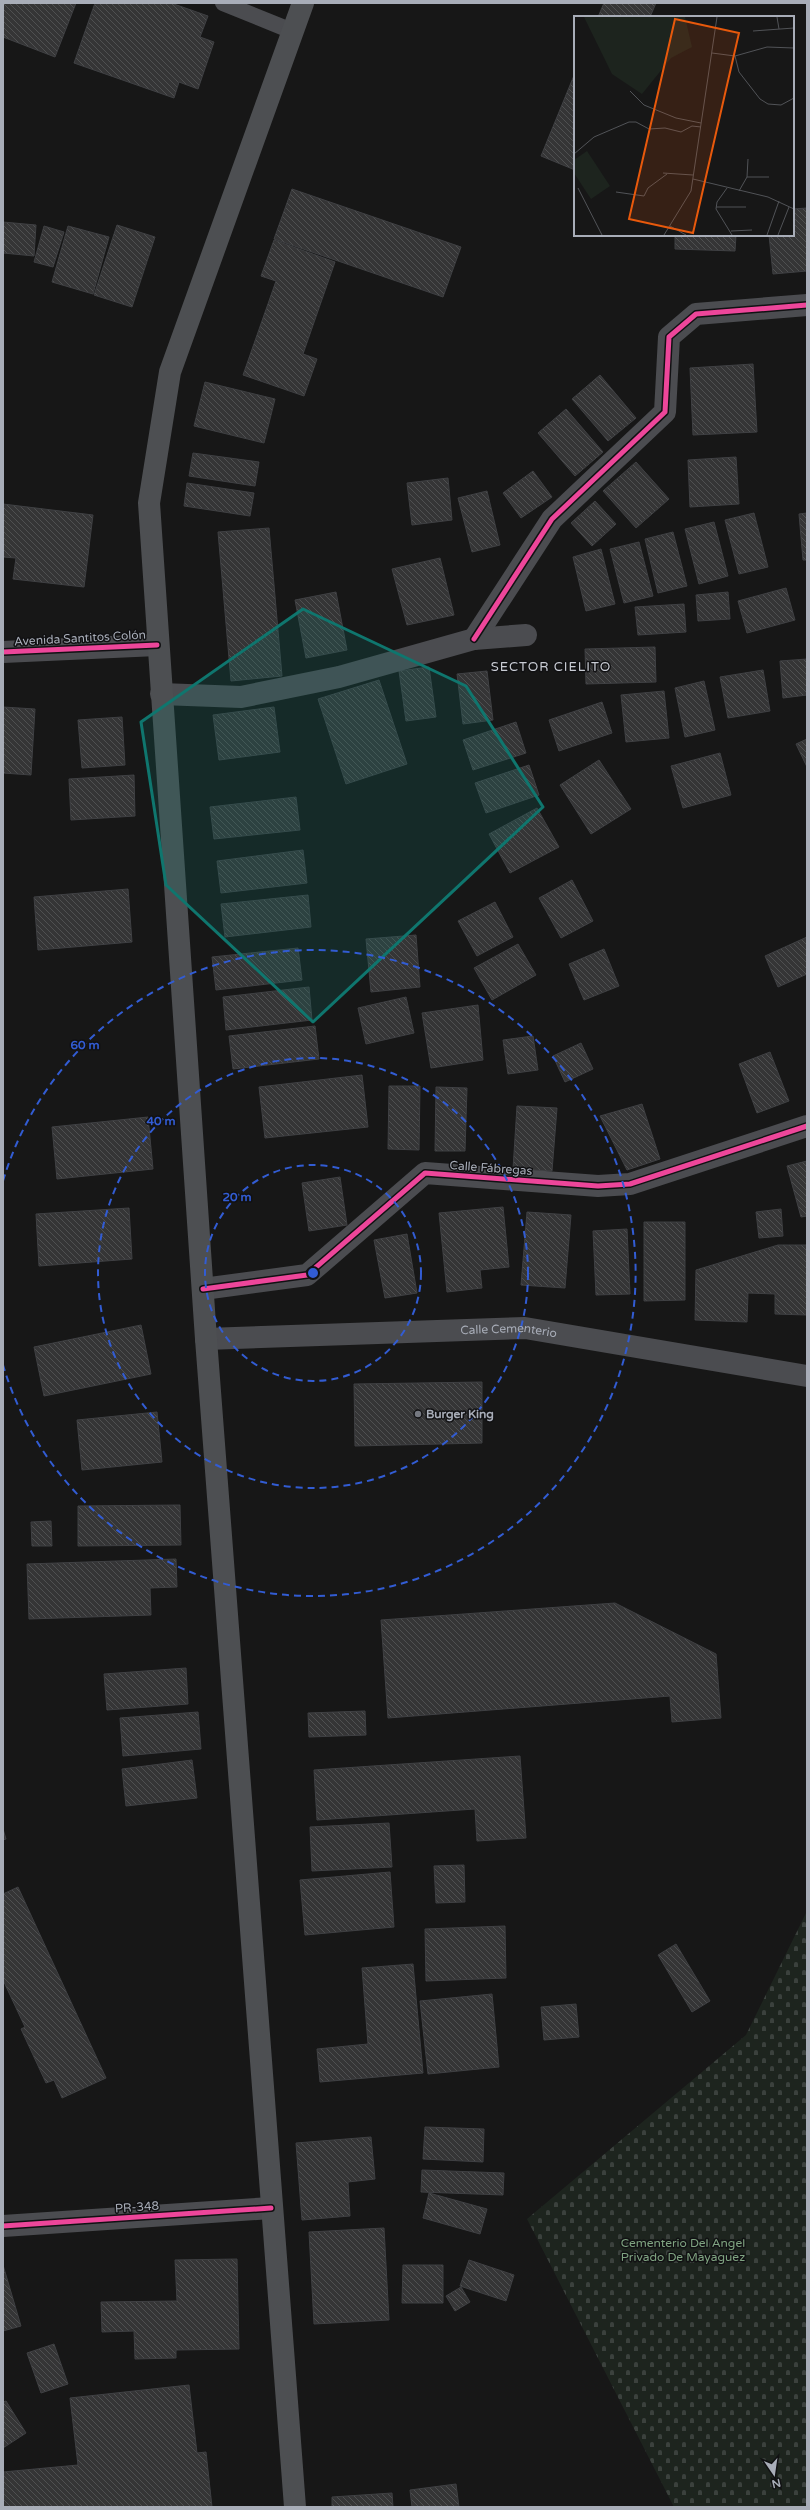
<svg xmlns="http://www.w3.org/2000/svg" width="810" height="2510" font-family="'Varela Round',sans-serif">
<style>
.cemetery{fill:url(#cemetery-stones)}
.building{fill:url(#building-back-hatch);stroke:#3f4043}
.lines{fill:none;stroke-linecap:round;stroke-linejoin:round}
.service{stroke:#4b4c50;stroke-width:16}
.minor{stroke:#4b4c50;stroke-width:22}
.tertiary{stroke:#4b4c50;stroke-width:22}
.primary{stroke:#4d4f52;stroke-width:22}
.cycleway-casing{stroke:#111113;stroke-width:8}
.cycleway{stroke:#ed469a;stroke-width:5}
.marked{fill:#0f766e;fill-opacity:0.2;stroke:#0f766e;stroke-width:3;stroke-linejoin:round}
.ring{fill:none;stroke:#325cd3;stroke-width:2;stroke-dasharray:7 5}
.poi-dot{fill:#757880;stroke:#111113;stroke-width:1.5}
.labels{text-anchor:middle;dominant-baseline:central;stroke-width:3;stroke-linejoin:round;paint-order:stroke}
.street-label{font-size:12px;fill:#a8adb8;stroke:#111113}
.poi-label{font-size:12px;font-weight:bold;fill:#a8adb8;stroke:#111113;text-anchor:start}
.park-label{font-size:12px;fill:#7fa381;stroke:#111113}
.neighbourhood-label{font-size:13px;letter-spacing:1px;fill:#c9ccd4;stroke:#111113}
.inset-road{fill:none;stroke:#515357;stroke-width:1}
.view{fill:#e8590c;fill-opacity:0.15;stroke:#e8590c;stroke-width:2}
.inset-edge{fill:none;stroke:#a8adb8;stroke-width:2}
.centre{fill:#325cd3;stroke:#111113;stroke-width:2}
.ring-label{font-size:12px;text-anchor:middle;font-weight:bold;fill:#325cd3;stroke:#111113;stroke-width:3;stroke-linejoin:round;paint-order:stroke}
</style>
<defs>
<pattern id="cemetery-stones" width="16" height="16" patternUnits="userSpaceOnUse"><rect width="16" height="16" fill="#1d241e"/><path d="M2 7V4a2 2 0 0 1 4 0v3zM10 15v-3a2 2 0 0 1 4 0v3z" fill="#3b413d"/></pattern>
<pattern id="building-back-hatch" width="6" height="6" patternUnits="userSpaceOnUse"><rect width="6" height="6" fill="#353536"/><path d="M-1 5l2 2M0 0l6 6M5-1l2 2" fill="none" stroke="#4f5051"/></pattern>
</defs>
<rect width="100%" height="100%" fill="#171717"/>
<path class="cemetery" d="M 807,1911 L 807,2507 L 674,2507 L 527,2219 L 746,2035 Z"/>
<path class="building" d="M 3,3 L 76,3 L 55,57 L 3,37 Z
M 95,3 L 171,3 L 208,16 L 200,37 L 214,42 L 198,89 L 179,82 L 174,98 L 74,63 Z
M 604,3 L 656,3 L 650,17 L 598,17 Z
M 575,73 L 575,170 L 541,156 Z
M 292,189 L 461,247 L 443,297 L 274,239 Z
M 807,208 L 807,271 L 773,274 L 769,235 L 793,235 L 793,209 Z
M 3,222 L 36,225 L 34,256 L 3,253 Z
M 117,225 L 155,237 L 132,307 L 94,295 Z
M 44,226 L 64,232 L 53,267 L 34,262 Z
M 68,226 L 109,237 L 93,294 L 52,282 Z
M 675,235 L 736,235 L 735,251 L 675,249 Z
M 274,240 L 335,262 L 303,354 L 317,359 L 304,396 L 243,375 L 276,281 L 261,276 Z
M 753,364 L 757,432 L 693,435 L 690,368 Z
M 600,375 L 636,418 L 608,441 L 572,399 Z
M 205,382 L 275,399 L 264,443 L 194,426 Z
M 566,409 L 603,452 L 575,476 L 538,433 Z
M 193,453 L 259,462 L 255,486 L 189,476 Z
M 736,457 L 739,504 L 690,507 L 688,460 Z
M 636,462 L 669,499 L 636,528 L 603,491 Z
M 533,471 L 552,497 L 521,518 L 503,493 Z
M 448,478 L 452,520 L 412,525 L 407,483 Z
M 187,483 L 254,493 L 250,516 L 184,506 Z
M 487,491 L 500,545 L 472,552 L 458,498 Z
M 595,501 L 616,524 L 592,546 L 571,523 Z
M 3,504 L 93,515 L 84,587 L 13,579 L 16,558 L 3,557 Z
M 754,513 L 768,567 L 739,574 L 725,520 Z
M 807,513 L 807,560 L 803,560 L 799,514 Z
M 714,522 L 728,576 L 699,584 L 685,529 Z
M 269,528 L 282,676 L 231,681 L 218,532 Z
M 673,532 L 687,586 L 658,593 L 645,539 Z
M 639,542 L 653,596 L 624,603 L 610,549 Z
M 601,549 L 615,604 L 586,611 L 573,557 Z
M 440,558 L 454,615 L 407,625 L 392,569 Z
M 786,588 L 795,620 L 747,633 L 738,601 Z
M 336,592 L 347,650 L 306,658 L 295,600 Z
M 728,592 L 730,619 L 698,621 L 696,595 Z
M 684,604 L 686,632 L 638,635 L 635,607 Z
M 655,647 L 656,682 L 586,684 L 585,649 Z
M 807,659 L 807,695 L 783,698 L 780,661 Z
M 429,667 L 436,717 L 406,721 L 399,671 Z
M 763,670 L 770,711 L 728,718 L 720,677 Z
M 487,671 L 493,720 L 463,724 L 457,674 Z
M 379,680 L 407,764 L 346,784 L 318,699 Z
M 704,681 L 715,730 L 685,737 L 675,688 Z
M 664,691 L 669,738 L 626,742 L 621,695 Z
M 602,702 L 612,733 L 559,751 L 549,720 Z
M 3,707 L 35,709 L 31,775 L 3,773 Z
M 274,707 L 280,752 L 219,760 L 213,715 Z
M 122,717 L 125,765 L 82,768 L 78,720 Z
M 516,722 L 526,753 L 473,770 L 463,740 Z
M 807,739 L 807,767 L 796,744 Z
M 720,753 L 731,795 L 683,808 L 671,766 Z
M 599,760 L 631,809 L 591,834 L 560,785 Z
M 529,765 L 539,795 L 486,813 L 475,783 Z
M 134,775 L 135,816 L 71,820 L 69,779 Z
M 296,797 L 300,830 L 214,839 L 210,807 Z
M 537,808 L 559,847 L 510,873 L 489,834 Z
M 303,850 L 307,883 L 221,893 L 217,861 Z
M 572,880 L 593,921 L 561,938 L 539,898 Z
M 128,889 L 132,942 L 38,950 L 34,897 Z
M 308,895 L 311,927 L 225,937 L 221,904 Z
M 495,902 L 513,937 L 477,956 L 458,921 Z
M 416,935 L 420,987 L 371,992 L 366,939 Z
M 807,937 L 807,974 L 778,987 L 765,956 Z
M 518,944 L 536,975 L 492,1000 L 474,968 Z
M 298,948 L 302,980 L 216,990 L 212,957 Z
M 604,949 L 619,986 L 584,1000 L 569,964 Z
M 309,987 L 312,1020 L 226,1030 L 223,997 Z
M 406,997 L 414,1033 L 366,1044 L 358,1008 Z
M 478,1005 L 483,1060 L 431,1068 L 422,1013 Z
M 315,1026 L 319,1059 L 233,1069 L 229,1036 Z
M 533,1036 L 538,1070 L 508,1074 L 503,1040 Z
M 581,1043 L 593,1069 L 565,1082 L 553,1056 Z
M 770,1052 L 789,1101 L 757,1113 L 739,1064 Z
M 362,1075 L 368,1127 L 265,1138 L 259,1087 Z
M 389,1086 L 420,1086 L 419,1150 L 388,1149 Z
M 436,1087 L 467,1088 L 465,1151 L 435,1151 Z
M 642,1104 L 660,1159 L 627,1170 L 600,1116 Z
M 517,1106 L 557,1108 L 552,1171 L 513,1169 Z
M 148,1117 L 153,1169 L 57,1179 L 52,1127 Z
M 807,1161 L 807,1216 L 801,1217 L 787,1166 Z
M 340,1177 L 347,1225 L 309,1231 L 302,1183 Z
M 503,1207 L 509,1267 L 480,1270 L 482,1288 L 447,1292 L 439,1213 Z
M 129,1208 L 132,1259 L 39,1266 L 36,1214 Z
M 781,1209 L 783,1236 L 759,1238 L 756,1212 Z
M 527,1212 L 571,1215 L 565,1288 L 521,1285 Z
M 644,1222 L 685,1222 L 685,1300 L 644,1301 Z
M 627,1229 L 630,1294 L 596,1295 L 593,1231 Z
M 407,1234 L 417,1293 L 385,1298 L 374,1240 Z
M 778,1245 L 807,1245 L 807,1315 L 775,1314 L 775,1294 L 748,1293 L 747,1322 L 695,1320 L 696,1270 Z
M 141,1325 L 151,1374 L 44,1396 L 34,1347 Z
M 482,1382 L 482,1443 L 355,1446 L 354,1384 Z
M 157,1412 L 162,1462 L 82,1470 L 77,1420 Z
M 180,1505 L 181,1545 L 78,1546 L 78,1506 Z
M 51,1521 L 52,1546 L 32,1546 L 31,1522 Z
M 176,1559 L 177,1587 L 150,1588 L 151,1615 L 29,1619 L 27,1564 Z
M 615,1603 L 716,1654 L 721,1718 L 672,1722 L 670,1696 L 388,1718 L 381,1620 Z
M 186,1668 L 188,1704 L 107,1710 L 104,1674 Z
M 365,1711 L 366,1735 L 309,1737 L 308,1713 Z
M 198,1712 L 201,1749 L 123,1756 L 120,1718 Z
M 520,1756 L 526,1838 L 477,1841 L 475,1809 L 317,1820 L 314,1770 Z
M 192,1760 L 197,1798 L 126,1806 L 122,1769 Z
M 389,1823 L 392,1867 L 312,1871 L 310,1827 Z
M 3,1829 L 6,1839 L 3,1840 Z
M 464,1865 L 465,1902 L 436,1903 L 434,1866 Z
M 390,1872 L 394,1927 L 305,1935 L 300,1880 Z
M 18,1887 L 106,2078 L 62,2098 L 54,2080 L 46,2083 L 21,2029 L 25,2027 L 3,1980 L 3,1894 Z
M 505,1926 L 506,1978 L 426,1981 L 425,1929 Z
M 676,1944 L 710,2001 L 692,2012 L 658,1955 Z
M 413,1964 L 423,2073 L 320,2082 L 317,2049 L 368,2044 L 362,1968 Z
M 492,1994 L 499,2067 L 428,2074 L 420,2001 Z
M 576,2004 L 579,2037 L 544,2040 L 541,2007 Z
M 425,2127 L 484,2129 L 483,2162 L 423,2159 Z
M 371,2137 L 375,2179 L 348,2182 L 350,2216 L 302,2220 L 296,2143 Z
M 422,2170 L 504,2173 L 503,2195 L 421,2192 Z
M 429,2193 L 487,2209 L 480,2234 L 423,2218 Z
M 384,2228 L 389,2320 L 314,2324 L 309,2232 Z
M 237,2259 L 239,2349 L 176,2350 L 176,2358 L 135,2359 L 134,2331 L 102,2332 L 101,2302 L 177,2301 L 175,2260 Z
M 469,2260 L 514,2275 L 506,2301 L 460,2286 Z
M 3,2265 L 21,2326 L 3,2331 Z
M 403,2265 L 443,2265 L 443,2303 L 402,2303 Z
M 461,2287 L 470,2302 L 455,2311 L 446,2296 Z
M 54,2344 L 68,2384 L 41,2393 L 27,2353 Z
M 189,2385 L 197,2453 L 206,2452 L 212,2507 L 3,2507 L 3,2472 L 78,2465 L 70,2398 Z
M 6,2401 L 26,2433 L 3,2448 L 3,2402 Z
M 456,2484 L 459,2507 L 412,2507 L 410,2490 Z
M 392,2493 L 393,2507 L 332,2507 L 332,2497 Z"/>
<g class="lines">
<path class="service" d="M 223,3 L 292,31"/>
<g class="minor">
<path d="M 474,639 L 552,519 L 665,412 L 669,337 L 696,314 L 807,305"/>
<path d="M 161,694 L 241,697 L 339,677 L 474,639 L 526,635"/>
<path d="M 203,1289 L 307,1275 L 425,1173 L 598,1186 L 630,1184 L 807,1126"/>
<path id="s1" d="M 206,1339 L 525,1328 L 807,1376"/>
</g>
<path class="tertiary" d="M 3,652 L 157,645
M 3,2226 L 271,2208"/>
<path class="primary" d="M 295,2507 L 206,1339 L 149,503 L 170,372 L 303,3"/>
<g class="cycleway-casing">
<path id="cycleway" d="M 474,639 L 552,519 L 665,412 L 669,337 L 696,314 L 807,305
M 3,652 L 157,645
M 203,1289 L 307,1275 L 425,1173 L 598,1186 L 630,1184 L 807,1126
M 3,2226 L 271,2208"/>
</g>
<use href="#cycleway" class="cycleway"/>
</g>
<path class="marked" d="M 303,609 L 466,686 L 543,807 L 313,1022 L 166,885 L 141,722 Z"/>
<g class="ring">
<circle cx="313" cy="1273" r="108"/>
<circle cx="313" cy="1273" r="215"/>
<path d="M3 1181A323 323 0 1 1 3 1365"/>
</g>
<circle class="poi-dot" cx="418" cy="1414" r="4"/>
<g class="labels">
<g class="street-label">
<text transform="translate(80 638) rotate(-3)">Avenida Santitos Colón</text>
<text transform="translate(491 1168) rotate(4)">Calle Fábregas</text>
<text stroke="none"><textPath href="#s1" startOffset="303">Calle Cementerio</textPath></text>
<text transform="translate(137 2207) rotate(-4)">PR-348</text>
</g>
<g class="poi-label">
<text x="426" y="1414">Burger King</text>
</g>
<g class="park-label">
<text x="683" y="2243">Cementerio Del Angel<tspan x="683" dy="14">Privado De Mayaguez</tspan></text>
</g>
<g class="neighbourhood-label">
<text x="551" y="667">SECTOR CIELITO</text>
</g>
</g>
<g transform="translate(574 16)">
<rect width="220" height="220" fill="#171717"/>
<path d="M 10,1 L 111,1 L 118,31 L 97,42 L 68,78 L 38,58 Z" fill="#1d241e"/>
<path d="M 13,135 L 36,170 L 17,183 L 0,157 L 0,144 Z" fill="#1d241e"/>
<path class="inset-road" d="M 203,1 L 205,13M 179,15 L 220,12M 138,37 L 161,40 L 193,31 L 220,32M 161,40 L 165,56 L 186,83 L 194,88 L 207,89 L 220,82M 56,75 L 70,89 L 102,102 L 127,107M 0,138 L 20,121 L 55,106 L 62,106 L 75,113 L 91,112 L 107,116 L 118,110 L 127,111M 89,157 L 119,159M 173,161 L 195,161M 119,163 L 194,181 L 220,193M 4,172 L 28,219M 153,172 L 143,186 L 142,193 L 158,219M 165,175 L 173,161 L 174,143M 42,176 L 70,180 L 74,172 L 93,158M 142,191 L 172,191M 96,210 L 112,219M 157,215 L 178,214M 90,219 L 117,175 L 143,1M 193,219 L 205,185M 204,219 L 215,191"/>
<path class="view" d="M 101,3 L 165,17 L 119,217 L 55,203 Z"/>
<rect width="220" height="220" class="inset-edge"/>
</g>
<circle cx="313" cy="1273" r="6" class="centre"/>
<g class="ring-label">
<text x="85" y="1049">60 m</text>
<text x="161" y="1125">40 m</text>
<text x="237" y="1201">20 m</text>
</g>
<rect width="810" height="2510" fill="none" stroke="#a8adb8" stroke-width="8"/>
<g transform="translate(774 2474) rotate(167)" stroke="#111113" stroke-width="3" paint-order="stroke">
<path d="M0-3L7 15L0 10L-7 15Z" fill="#a8adb8"/>
<text y="-6" font-size="11" font-weight="bold" text-anchor="middle" fill="#a8adb8">N</text>
</g>
</svg>
